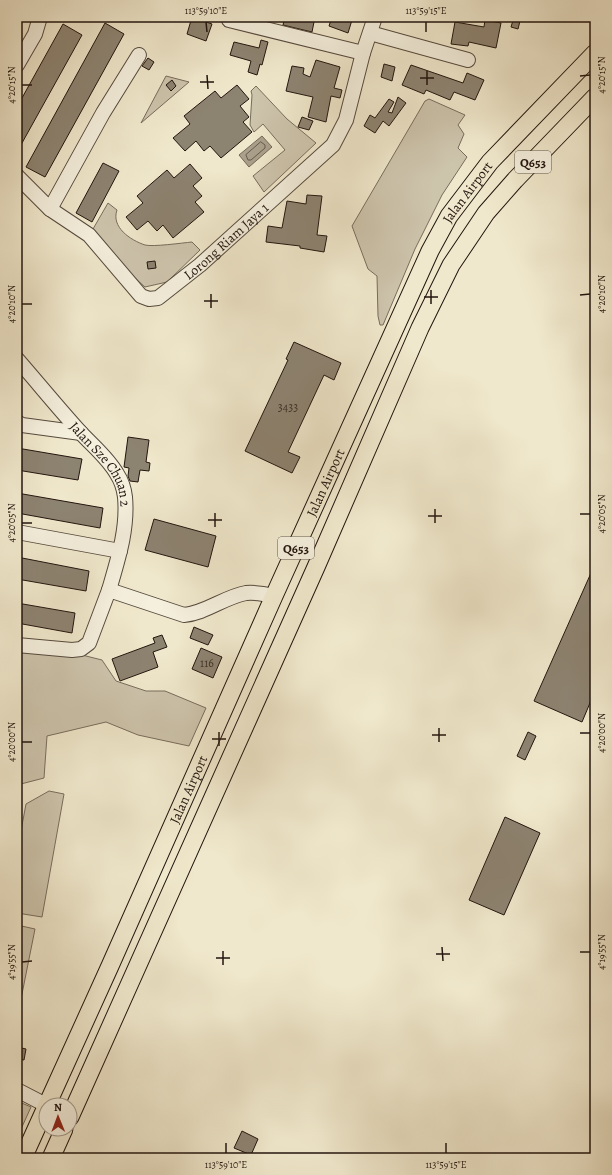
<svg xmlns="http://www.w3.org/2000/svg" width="612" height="1175" font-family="Alegreya,serif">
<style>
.green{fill:#cdc4ac;stroke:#786c5d}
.water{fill:#aaa08b;stroke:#746859}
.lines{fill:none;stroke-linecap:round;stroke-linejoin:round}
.shore{stroke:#665a4c;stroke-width:1}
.building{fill:#8d8371;stroke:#22150e}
.minor-casing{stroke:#564a3e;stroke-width:16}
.major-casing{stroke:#22150e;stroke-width:19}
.minor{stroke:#f5f0de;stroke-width:14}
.major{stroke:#f0e8cc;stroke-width:17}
.ticks{fill:none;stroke:#22150e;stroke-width:1.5}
.labels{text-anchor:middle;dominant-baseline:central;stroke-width:3;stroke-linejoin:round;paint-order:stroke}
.number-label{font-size:12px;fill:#3d3027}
.shield{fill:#f5f0de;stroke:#61574c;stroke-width:1}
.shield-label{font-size:13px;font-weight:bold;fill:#22150e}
.street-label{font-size:14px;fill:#22150e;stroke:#f5f0de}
.neatline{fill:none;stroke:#22150e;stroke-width:1.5}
.ticks-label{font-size:10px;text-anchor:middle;fill:#22150e}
</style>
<rect width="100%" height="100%" fill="#f0e8cc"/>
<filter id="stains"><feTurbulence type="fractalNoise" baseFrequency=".005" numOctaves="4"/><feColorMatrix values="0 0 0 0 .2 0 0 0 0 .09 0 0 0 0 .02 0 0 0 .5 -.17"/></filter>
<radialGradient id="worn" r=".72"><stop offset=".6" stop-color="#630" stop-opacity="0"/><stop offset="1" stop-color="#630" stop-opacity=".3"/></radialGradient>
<path class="green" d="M 166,76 L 189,82 L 141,123 Z
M 256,86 L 287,119 L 316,143 L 264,192 L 253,176 L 285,150 L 263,124 L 254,132 L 250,125 L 252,95 L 251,91 Z
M 429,99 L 465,115 L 458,125 L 464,134 L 458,148 L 467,157 L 442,195 L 415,249 L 383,325 L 380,325 L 378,316 L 377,276 L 368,269 L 352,226 L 425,101 Z
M 108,203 L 117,210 C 111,227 130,240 145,245 C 153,247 182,243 192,242 L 200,250 L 167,282 L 145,287 L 116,261 L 93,229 Z
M 17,648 L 78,654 L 102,660 L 116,681 L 146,691 L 165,691 L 206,708 L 189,746 L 138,735 L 106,722 L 47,736 L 44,778 L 17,785 Z
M 49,791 L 64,794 L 42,917 L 17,913 L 17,852 L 26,804 Z
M 17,925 L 35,929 L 17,1019 Z
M 17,1101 L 31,1107 L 17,1138 Z"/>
<path class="water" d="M 262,136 L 272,147 L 249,167 L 239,155 Z"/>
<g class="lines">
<path class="shore" d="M 261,142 L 265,145 L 265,148 L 251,160 L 248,160 L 246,155 Z"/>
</g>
<path class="building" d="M 192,17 L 212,24 L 206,41 L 187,34 Z
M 285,17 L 315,17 L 312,32 L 283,25 Z
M 332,17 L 344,17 L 352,20 L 348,33 L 329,26 Z
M 514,17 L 521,17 L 518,29 L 511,27 Z
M 485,20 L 501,23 L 496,48 L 469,42 L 468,46 L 451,44 L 455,22 L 484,27 Z
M 105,23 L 124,34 L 45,177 L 26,167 Z
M 63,24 L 82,35 L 17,152 L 17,107 Z
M 261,40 L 268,42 L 262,65 L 260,64 L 257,75 L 248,72 L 251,61 L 230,55 L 234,42 L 259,48 Z
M 148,58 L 154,62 L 149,70 L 142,66 Z
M 316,60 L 340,67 L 334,88 L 342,90 L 340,98 L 331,96 L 326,122 L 308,117 L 313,97 L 286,91 L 292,66 L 304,68 L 303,74 L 310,77 Z
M 384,64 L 395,67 L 392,81 L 381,77 Z
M 411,65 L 463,83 L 467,73 L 484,80 L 475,100 L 454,92 L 450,100 L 426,90 L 424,94 L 402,85 Z
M 172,80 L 176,86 L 171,91 L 166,85 Z
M 237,85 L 249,99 L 240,106 L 249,117 L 243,122 L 252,132 L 221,158 L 210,146 L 204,151 L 196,141 L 185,151 L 173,138 L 190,124 L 184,116 L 215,91 L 221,98 Z
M 398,97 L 406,103 L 389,126 L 383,121 L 375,133 L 364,126 L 370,115 L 375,118 L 389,99 L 394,102 L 388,112 L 392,113 Z
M 302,117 L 313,121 L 309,130 L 298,127 Z
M 103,163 L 119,171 L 92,222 L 76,213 Z
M 190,164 L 202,178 L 193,186 L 202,196 L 195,202 L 204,212 L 173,238 L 163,225 L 157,231 L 148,221 L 137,230 L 126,217 L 143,203 L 137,196 L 167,170 L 174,178 Z
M 307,195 L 322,196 L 317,235 L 327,236 L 324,252 L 300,248 L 300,246 L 266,242 L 268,226 L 282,228 L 287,201 L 306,204 Z
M 155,261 L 156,268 L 148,269 L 147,262 Z
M 294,342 L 341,363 L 334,380 L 324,375 L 288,452 L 300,457 L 292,473 L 245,451 L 288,360 L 286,359 Z
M 128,437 L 149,440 L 146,462 L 150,463 L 149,471 L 140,470 L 138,482 L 130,481 L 128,476 L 129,468 L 124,467 Z
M 17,448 L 82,459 L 78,480 L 17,470 Z
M 17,493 L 103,508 L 100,528 L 17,513 Z
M 154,519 L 216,536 L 208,567 L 145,550 Z
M 17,557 L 89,571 L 86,591 L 17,579 Z
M 595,564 L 595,691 L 582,722 L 534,701 Z
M 17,603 L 75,613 L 72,633 L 17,623 Z
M 194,627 L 213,635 L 208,645 L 190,638 Z
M 162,635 L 167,647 L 153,652 L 158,667 L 120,681 L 112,659 L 155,643 L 153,638 Z
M 201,648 L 222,657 L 213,678 L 192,669 Z
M 528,732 L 536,736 L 525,760 L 517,756 Z
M 505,817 L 540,833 L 504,915 L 469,900 Z
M 17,1047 L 26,1049 L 24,1060 L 17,1059 Z
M 242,1131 L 258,1139 L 251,1155 L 234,1148 Z"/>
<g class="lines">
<g class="minor-casing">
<g id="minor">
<path d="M 229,20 L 363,53"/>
<path d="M 370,33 L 468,60"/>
<path d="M 17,65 L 35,34 L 40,17"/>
<path id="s1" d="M 17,176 L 50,209 L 89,235 L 141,296 L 149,299 L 158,298 L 200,265 L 333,145 L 346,120 L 363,53 L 375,17"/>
<path d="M 50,209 L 103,113 L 139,55"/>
<path id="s2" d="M 17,359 C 38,383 59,409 81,433 C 93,446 108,458 117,474 C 121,480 124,489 125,497 C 128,529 118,559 109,590"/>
<path d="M 17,422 L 22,425 L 81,433"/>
<path d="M 17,532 L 120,551"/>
<path d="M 17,645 L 72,650 L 81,649 L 89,643 L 109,590 L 184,615 C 206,613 224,597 246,593 C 255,592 265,594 274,596"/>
<path d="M 17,1090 L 46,1105"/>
</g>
</g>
<g class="major-casing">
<g id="major">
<path d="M 70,1117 L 316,567 L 420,328 L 451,265 L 486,213 L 515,180 L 595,97"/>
<path id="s3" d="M 23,1158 L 110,966 L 274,596 L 430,251 L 449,216 L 490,162 L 595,53"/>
<path d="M 51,1158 L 64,1129"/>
</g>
</g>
<use href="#minor" class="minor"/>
<use href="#major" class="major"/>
</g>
<path class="ticks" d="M 206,22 L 207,32M 426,22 L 426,32M 427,71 L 427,85M 207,75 L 208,89M 580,76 L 590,75M 420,78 L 434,78M 200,82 L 214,82M 22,85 L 32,85M 431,290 L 431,304M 211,294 L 211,308M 580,295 L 590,294M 424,297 L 438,297M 204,301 L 218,301M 22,304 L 32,304M 435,509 L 435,523M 215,513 L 215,527M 580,514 L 590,514M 428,516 L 442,516M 208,520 L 222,520M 22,523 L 32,523M 439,728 L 439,742M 219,732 L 219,746M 580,733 L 590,733M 432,735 L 446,735M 212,739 L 226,739M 22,742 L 32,742M 442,947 L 443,961M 223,951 L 223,965M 580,952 L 590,952M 436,954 L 450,954M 216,958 L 230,958M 22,962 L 32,961M 226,1143 L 226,1153M 446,1143 L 446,1153"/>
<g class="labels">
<g class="number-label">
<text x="288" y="407">3433</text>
<text x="207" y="663">116</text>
</g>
<g class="shield">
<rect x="515" y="151" width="36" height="22" rx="3"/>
<rect x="278" y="537" width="36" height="22" rx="3"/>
</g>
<g class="shield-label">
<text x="533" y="162">Q653</text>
<text x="296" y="548">Q653</text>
</g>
<g class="street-label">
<text stroke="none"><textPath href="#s3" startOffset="1064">Jalan Airport</textPath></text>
<text stroke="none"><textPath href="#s1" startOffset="280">Lorong Riam Jaya 1</textPath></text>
<text stroke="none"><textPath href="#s2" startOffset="136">Jalan Sze Chuan 2</textPath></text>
<text stroke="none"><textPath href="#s3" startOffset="740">Jalan Airport</textPath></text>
<text stroke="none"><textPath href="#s3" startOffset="404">Jalan Airport</textPath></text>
</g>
</g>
<rect width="612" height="1175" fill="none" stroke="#f0e8cc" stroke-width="44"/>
<g transform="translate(58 1117) rotate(359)"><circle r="19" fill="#f5f0de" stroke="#a1988b"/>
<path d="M0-3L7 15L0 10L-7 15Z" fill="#8f2418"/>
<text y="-6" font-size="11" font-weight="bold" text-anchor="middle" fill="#22150e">N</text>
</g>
<rect x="22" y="22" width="568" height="1131" class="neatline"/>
<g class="ticks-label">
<text x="206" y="14">113°59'10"E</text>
<text x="426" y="14">113°59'15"E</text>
<text transform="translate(601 75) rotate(-90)" y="4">4°20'15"N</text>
<text transform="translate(11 85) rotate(-90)" y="4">4°20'15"N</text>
<text transform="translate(601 294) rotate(-90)" y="4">4°20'10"N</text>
<text transform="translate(11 304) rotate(-90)" y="4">4°20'10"N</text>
<text transform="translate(601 514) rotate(-90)" y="4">4°20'05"N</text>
<text transform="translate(11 523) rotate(-90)" y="4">4°20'05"N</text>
<text transform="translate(601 733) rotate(-90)" y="4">4°20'00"N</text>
<text transform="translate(11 742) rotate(-90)" y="4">4°20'00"N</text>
<text transform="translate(601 952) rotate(-90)" y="4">4°19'55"N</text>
<text transform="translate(11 962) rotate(-90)" y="4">4°19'55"N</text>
<text x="226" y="1168">113°59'10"E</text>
<text x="446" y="1168">113°59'15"E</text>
</g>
<rect width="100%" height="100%" filter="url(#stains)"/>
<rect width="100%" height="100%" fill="url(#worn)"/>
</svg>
